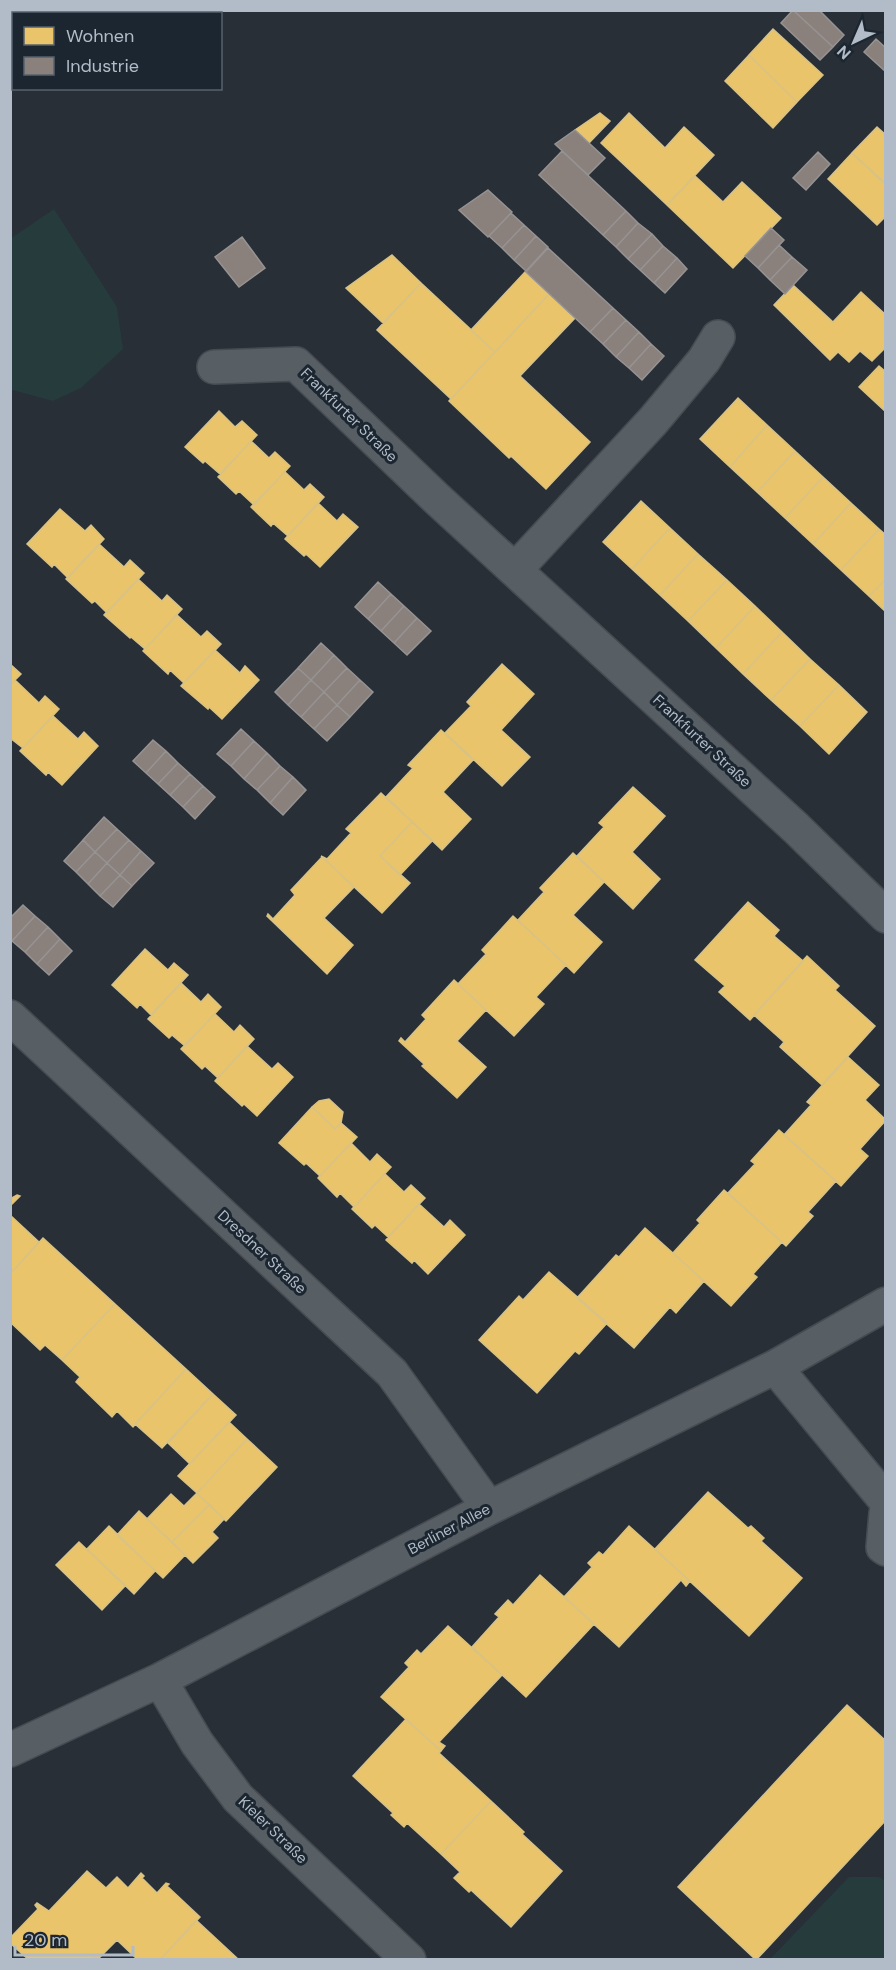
<svg xmlns="http://www.w3.org/2000/svg" width="896" height="1970" font-family="'DM Sans',sans-serif">
<style>
.green{fill:#253b3c}
.homes{fill:#e9c46a;stroke:#d8c286;stroke-width:1.5}
.industry{fill:#8a817c;stroke:#969393;stroke-width:1.5}
.lines{fill:none;stroke-linecap:round;stroke-linejoin:round}
.minor-casing{stroke:#464b51;stroke-width:36}
.minor{stroke:#575e64;stroke-width:33}
.labels{text-anchor:middle;dominant-baseline:central;stroke-width:6;stroke-linejoin:round;paint-order:stroke}
.street-label{font-size:15px;fill:#b1bcc8;stroke:#1b2631}
</style>
<rect width="100%" height="100%" fill="#282f36"/>
<path class="green" d="M 54,209 L 117,307 L 123,349 L 81,388 L 53,401 L 12,390 L 11,387 L 10,239 Z
M 849,1877 L 879,1877 L 885,1881 L 885,1959 L 770,1959 Z"/>
<path class="homes" d="M 10,10 L 19,10 L 21,14 L 14,14 L 14,46 L 10,48 Z
M 19,10 L 56,10 L 58,14 L 21,14 Z
M 94,10 L 116,10 L 111,14 L 96,14 Z
M 773,29 L 823,75 L 797,102 L 749,55 Z
M 749,55 L 797,102 L 773,128 L 725,81 Z
M 600,113 L 610,121 L 589,143 L 575,130 Z
M 629,113 L 665,148 L 684,127 L 714,155 L 667,205 L 601,143 Z
M 877,127 L 886,135 L 886,184 L 852,153 Z
M 852,153 L 886,185 L 886,216 L 877,225 L 828,179 Z
M 695,176 L 723,202 L 742,182 L 781,218 L 733,268 L 667,205 Z
M 392,255 L 421,283 L 383,323 L 346,288 Z
M 525,272 L 549,294 L 495,352 L 471,330 Z
M 421,283 L 495,352 L 451,399 L 377,330 Z
M 793,285 L 833,322 L 861,292 L 886,315 L 886,347 L 872,361 L 860,351 L 849,362 L 838,352 L 830,360 L 774,305 Z
M 549,294 L 575,318 L 520,376 L 590,442 L 546,489 L 511,456 L 509,458 L 449,401 Z
M 879,366 L 886,372 L 886,412 L 859,387 Z
M 738,398 L 767,425 L 730,467 L 700,439 Z
M 219,411 L 235,427 L 242,421 L 257,435 L 220,474 L 205,461 L 203,463 L 185,447 Z
M 767,425 L 795,451 L 757,492 L 730,467 Z
M 251,441 L 269,458 L 275,452 L 290,466 L 254,505 L 239,491 L 236,494 L 218,477 Z
M 795,451 L 823,477 L 785,518 L 757,492 Z
M 285,472 L 304,490 L 310,484 L 324,497 L 288,536 L 273,523 L 271,526 L 251,507 Z
M 823,477 L 851,503 L 813,544 L 785,518 Z
M 641,501 L 670,528 L 632,569 L 603,542 Z
M 318,503 L 337,521 L 343,514 L 358,527 L 320,567 L 306,554 L 304,556 L 285,539 Z
M 851,503 L 879,529 L 841,570 L 813,544 Z
M 60,509 L 85,531 L 91,525 L 104,539 L 68,578 L 54,564 L 52,567 L 27,544 Z
M 670,528 L 698,554 L 660,595 L 632,569 Z
M 879,529 L 886,535 L 886,579 L 869,596 L 841,570 Z
M 99,544 L 124,567 L 130,560 L 144,573 L 107,613 L 95,601 L 92,603 L 66,579 Z
M 698,554 L 727,580 L 688,621 L 660,595 Z
M 138,579 L 162,601 L 167,595 L 182,609 L 145,649 L 131,637 L 130,638 L 104,615 Z
M 886,579 L 886,612 L 869,596 Z
M 727,580 L 755,606 L 716,648 L 688,621 Z
M 755,606 L 782,632 L 743,674 L 716,648 Z
M 177,615 L 201,637 L 207,631 L 221,644 L 184,683 L 170,670 L 168,674 L 143,651 Z
M 782,632 L 810,659 L 771,700 L 743,674 Z
M 215,650 L 240,673 L 245,666 L 259,680 L 222,719 L 209,707 L 208,709 L 181,686 Z
M 810,659 L 839,685 L 800,726 L 771,700 Z
M 10,664 L 21,674 L 10,685 Z
M 502,664 L 534,694 L 501,730 L 530,757 L 502,786 L 445,733 L 471,706 L 467,702 Z
M 15,680 L 39,703 L 45,696 L 59,709 L 23,748 L 10,738 L 10,685 Z
M 839,685 L 867,712 L 829,754 L 800,726 Z
M 53,716 L 78,739 L 84,732 L 98,746 L 62,785 L 48,772 L 46,775 L 20,751 Z
M 441,730 L 473,760 L 443,792 L 471,819 L 442,850 L 386,797 L 413,768 L 408,765 Z
M 633,787 L 665,816 L 632,852 L 660,879 L 633,909 L 577,856 L 604,827 L 599,823 Z
M 381,793 L 412,822 L 380,856 L 410,883 L 382,913 L 321,856 L 327,859 L 351,833 L 346,829 Z
M 412,822 L 432,841 L 400,875 L 380,856 Z
M 573,853 L 604,882 L 573,915 L 602,942 L 574,973 L 518,920 L 544,892 L 540,888 Z
M 322,857 L 354,887 L 324,918 L 353,945 L 327,974 L 267,916 L 268,914 L 273,919 L 295,895 L 291,890 Z
M 748,902 L 779,930 L 774,936 L 803,961 L 750,1020 L 719,992 L 725,986 L 695,960 Z
M 513,916 L 566,965 L 536,997 L 544,1004 L 514,1036 L 458,984 L 486,954 L 482,950 Z
M 145,949 L 168,970 L 174,963 L 188,975 L 151,1015 L 140,1004 L 137,1008 L 112,985 Z
M 807,956 L 839,986 L 835,990 L 875,1026 L 822,1085 L 780,1047 L 784,1042 L 754,1015 Z
M 454,980 L 486,1010 L 457,1041 L 486,1067 L 457,1098 L 422,1066 L 424,1064 L 399,1041 L 401,1038 L 405,1042 L 426,1019 L 422,1015 Z
M 181,983 L 201,1002 L 208,994 L 221,1007 L 185,1046 L 172,1035 L 169,1038 L 148,1019 Z
M 215,1014 L 234,1032 L 240,1025 L 254,1039 L 218,1078 L 205,1066 L 202,1069 L 181,1049 Z
M 247,1046 L 272,1069 L 278,1063 L 293,1077 L 257,1116 L 244,1104 L 242,1106 L 215,1081 Z
M 848,1057 L 879,1085 L 865,1100 L 886,1120 L 860,1149 L 868,1156 L 841,1186 L 784,1135 L 811,1105 L 807,1102 Z
M 329,1099 L 343,1112 L 341,1123 L 335,1129 L 312,1107 L 319,1101 Z
M 312,1107 L 335,1129 L 341,1123 L 357,1137 L 320,1176 L 306,1163 L 304,1165 L 279,1143 Z
M 779,1130 L 836,1181 L 808,1212 L 813,1216 L 786,1246 L 728,1193 L 755,1164 L 751,1161 Z
M 351,1143 L 370,1162 L 377,1154 L 391,1167 L 354,1207 L 340,1193 L 337,1197 L 318,1178 Z
M 385,1174 L 404,1192 L 411,1185 L 425,1198 L 388,1237 L 375,1225 L 372,1228 L 352,1209 Z
M 724,1190 L 782,1242 L 753,1274 L 757,1277 L 731,1306 L 673,1253 L 700,1223 L 697,1220 Z
M 17,1195 L 20,1196 L 10,1206 L 10,1199 Z
M 419,1204 L 444,1227 L 450,1220 L 465,1235 L 428,1274 L 414,1260 L 412,1263 L 386,1240 Z
M 10,1215 L 39,1242 L 10,1274 Z
M 645,1228 L 704,1281 L 676,1313 L 670,1307 L 634,1348 L 577,1298 L 616,1255 L 619,1257 Z
M 43,1238 L 115,1304 L 62,1360 L 45,1345 L 40,1350 L 10,1322 L 10,1274 Z
M 549,1272 L 607,1323 L 579,1354 L 575,1351 L 537,1393 L 479,1340 L 519,1296 L 523,1300 Z
M 115,1304 L 186,1369 L 133,1427 L 117,1411 L 112,1417 L 76,1382 L 80,1377 L 62,1360 Z
M 186,1369 L 213,1394 L 162,1448 L 135,1424 Z
M 213,1394 L 236,1415 L 190,1464 L 168,1443 Z
M 229,1422 L 247,1439 L 197,1493 L 178,1476 Z
M 247,1439 L 277,1467 L 226,1521 L 197,1493 Z
M 708,1492 L 748,1528 L 751,1526 L 764,1538 L 761,1541 L 802,1578 L 749,1636 L 655,1549 Z
M 197,1493 L 209,1505 L 172,1542 L 147,1519 L 171,1494 L 184,1506 Z
M 209,1505 L 224,1519 L 212,1532 L 218,1538 L 193,1563 L 172,1542 Z
M 139,1511 L 185,1555 L 163,1578 L 117,1535 Z
M 109,1526 L 155,1571 L 134,1594 L 87,1549 Z
M 629,1526 L 690,1581 L 686,1586 L 681,1580 L 619,1647 L 564,1597 L 592,1567 L 588,1563 L 599,1552 L 603,1555 Z
M 79,1542 L 125,1586 L 102,1610 L 56,1565 Z
M 540,1575 L 594,1624 L 526,1697 L 472,1647 L 499,1617 L 495,1614 L 508,1600 L 513,1605 Z
M 448,1626 L 502,1675 L 439,1742 L 445,1746 L 441,1751 L 381,1697 L 409,1667 L 405,1663 L 417,1650 L 421,1654 Z
M 847,1705 L 886,1741 L 886,1820 L 756,1960 L 678,1887 Z
M 406,1719 L 441,1751 L 439,1753 L 491,1801 L 441,1854 L 407,1823 L 404,1827 L 391,1815 L 393,1813 L 353,1776 Z
M 491,1801 L 524,1832 L 522,1834 L 562,1871 L 511,1927 L 471,1890 L 469,1892 L 454,1878 L 460,1872 L 441,1854 Z
M 87,1871 L 106,1888 L 117,1877 L 128,1888 L 141,1873 L 144,1876 L 142,1878 L 157,1893 L 166,1883 L 169,1884 L 167,1886 L 200,1917 L 160,1960 L 138,1960 L 117,1940 L 98,1959 L 93,1956 L 90,1960 L 29,1960 L 10,1943 L 10,1938 L 38,1909 L 35,1905 L 37,1903 L 49,1911 Z
M 196,1920 L 239,1960 L 160,1960 Z"/>
<path class="industry" d="M 793,10 L 819,10 L 844,35 L 833,47 Z
M 793,10 L 833,47 L 820,60 L 781,23 Z
M 876,39 L 886,48 L 886,72 L 864,52 Z
M 575,130 L 605,158 L 588,175 L 555,144 Z
M 562,151 L 626,211 L 603,235 L 539,175 Z
M 818,152 L 830,164 L 806,190 L 793,178 Z
M 488,190 L 512,212 L 488,237 L 459,210 Z
M 626,211 L 638,223 L 616,247 L 603,235 Z
M 511,213 L 524,225 L 502,248 L 489,236 Z
M 638,223 L 652,234 L 628,259 L 616,247 Z
M 524,225 L 536,236 L 514,260 L 502,248 Z
M 771,228 L 784,240 L 758,268 L 745,256 Z
M 652,234 L 663,246 L 640,270 L 628,259 Z
M 536,236 L 548,247 L 526,271 L 514,260 Z
M 242,237 L 265,268 L 239,287 L 215,257 Z
M 779,245 L 792,257 L 770,280 L 758,268 Z
M 663,246 L 677,258 L 654,283 L 640,270 Z
M 548,248 L 613,308 L 590,332 L 526,272 Z
M 792,257 L 807,270 L 785,294 L 770,280 Z
M 677,258 L 687,269 L 665,293 L 654,283 Z
M 613,308 L 626,320 L 603,344 L 590,332 Z
M 626,320 L 639,332 L 616,357 L 603,344 Z
M 639,332 L 651,344 L 629,368 L 616,357 Z
M 651,344 L 664,356 L 642,380 L 629,368 Z
M 378,582 L 391,594 L 368,619 L 355,607 Z
M 391,594 L 404,606 L 381,631 L 368,619 Z
M 404,606 L 417,618 L 394,643 L 381,631 Z
M 417,618 L 431,631 L 407,655 L 394,643 Z
M 321,643 L 334,655 L 311,680 L 298,668 Z
M 334,655 L 347,668 L 324,692 L 311,680 Z
M 298,668 L 311,680 L 288,705 L 275,692 Z
M 347,668 L 360,680 L 337,705 L 324,692 Z
M 311,680 L 324,692 L 301,717 L 288,705 Z
M 360,680 L 373,692 L 350,717 L 337,705 Z
M 324,692 L 337,705 L 314,729 L 301,717 Z
M 337,705 L 350,717 L 327,741 L 314,729 Z
M 241,729 L 254,741 L 231,766 L 217,754 Z
M 153,740 L 166,751 L 146,773 L 133,761 Z
M 254,741 L 267,753 L 244,779 L 231,766 Z
M 166,751 L 178,763 L 158,784 L 146,773 Z
M 267,753 L 280,766 L 257,790 L 244,779 Z
M 178,763 L 190,774 L 170,795 L 158,784 Z
M 280,766 L 293,777 L 270,803 L 257,790 Z
M 190,774 L 203,786 L 183,807 L 170,795 Z
M 293,777 L 306,790 L 283,815 L 270,803 Z
M 203,786 L 215,797 L 195,819 L 183,807 Z
M 104,817 L 117,829 L 95,852 L 83,840 Z
M 117,829 L 129,840 L 107,863 L 95,852 Z
M 83,840 L 95,852 L 76,872 L 64,861 Z
M 129,840 L 141,851 L 120,875 L 107,863 Z
M 141,851 L 154,863 L 132,886 L 120,875 Z
M 95,852 L 107,863 L 88,884 L 76,872 Z
M 107,863 L 120,875 L 100,896 L 88,884 Z
M 120,875 L 132,886 L 113,907 L 100,896 Z
M 23,905 L 35,916 L 12,941 L 10,939 L 10,918 Z
M 35,916 L 48,927 L 25,952 L 12,941 Z
M 48,927 L 60,939 L 37,964 L 25,952 Z
M 60,939 L 72,951 L 49,975 L 37,964 Z"/>
<g class="lines">
<g class="minor-casing">
<path id="minor" d="M 214,367 L 296,364 L 436,498 L 796,828 L 886,916
M 515,570 L 653,421 L 704,360 L 718,337
M 10,1017 L 392,1373 L 489,1508
M 775,1367 L 886,1501
M 886,1513 L 883,1547 L 886,1549
M 160,1680 L 197,1743 L 238,1798 L 409,1960
M 10,1750 L 160,1680 L 489,1508 L 775,1367 L 886,1304"/>
</g>
<use href="#minor" class="minor"/>
</g>
<g class="labels">
<g class="street-label">
<text transform="translate(349 415) rotate(44)">Frankfurter Straße</text>
<text transform="translate(702 741) rotate(43)">Frankfurter Straße</text>
<text transform="translate(262 1252) rotate(43)">Dresdner Straße</text>
<text transform="translate(449 1529) rotate(-28)">Berliner Allee</text>
<text transform="translate(273 1830) rotate(44)">Kieler Straße</text>
</g>
</g>
<rect width="896" height="1970" fill="none" stroke="#b1bcc8" stroke-width="24"/>
<rect x="12" y="12" width="210" height="78" fill="#1b2631" stroke="#57626d" stroke-width="1.5"/>
<rect x="24" y="27" width="30" height="18" fill="#e9c46a" stroke="#57626d" stroke-width="1.5"/>
<text x="66" y="42" font-size="18" fill="#b1bcc8">Wohnen</text>
<rect x="24" y="57" width="30" height="18" fill="#8a817c" stroke="#57626d" stroke-width="1.5"/>
<text x="66" y="72" font-size="18" fill="#b1bcc8">Industrie</text>
<g transform="translate(854 42) rotate(224)" stroke="#1b2631" stroke-width="4.5" paint-order="stroke">
<path d="M0-4.5L10 22L0 15L-10 22Z" fill="#b1bcc8"/>
<text y="-9" font-size="16" font-weight="bold" text-anchor="middle" fill="#b1bcc8">N</text>
</g>
<path d="M15 1946v9h118v-9" fill="none" stroke="#b1bcc8" stroke-width="3"/>
<text x="24" y="1946" font-size="18" fill="#b1bcc8" stroke="#1b2631" stroke-width="4.5" paint-order="stroke">20 m</text>
</svg>
